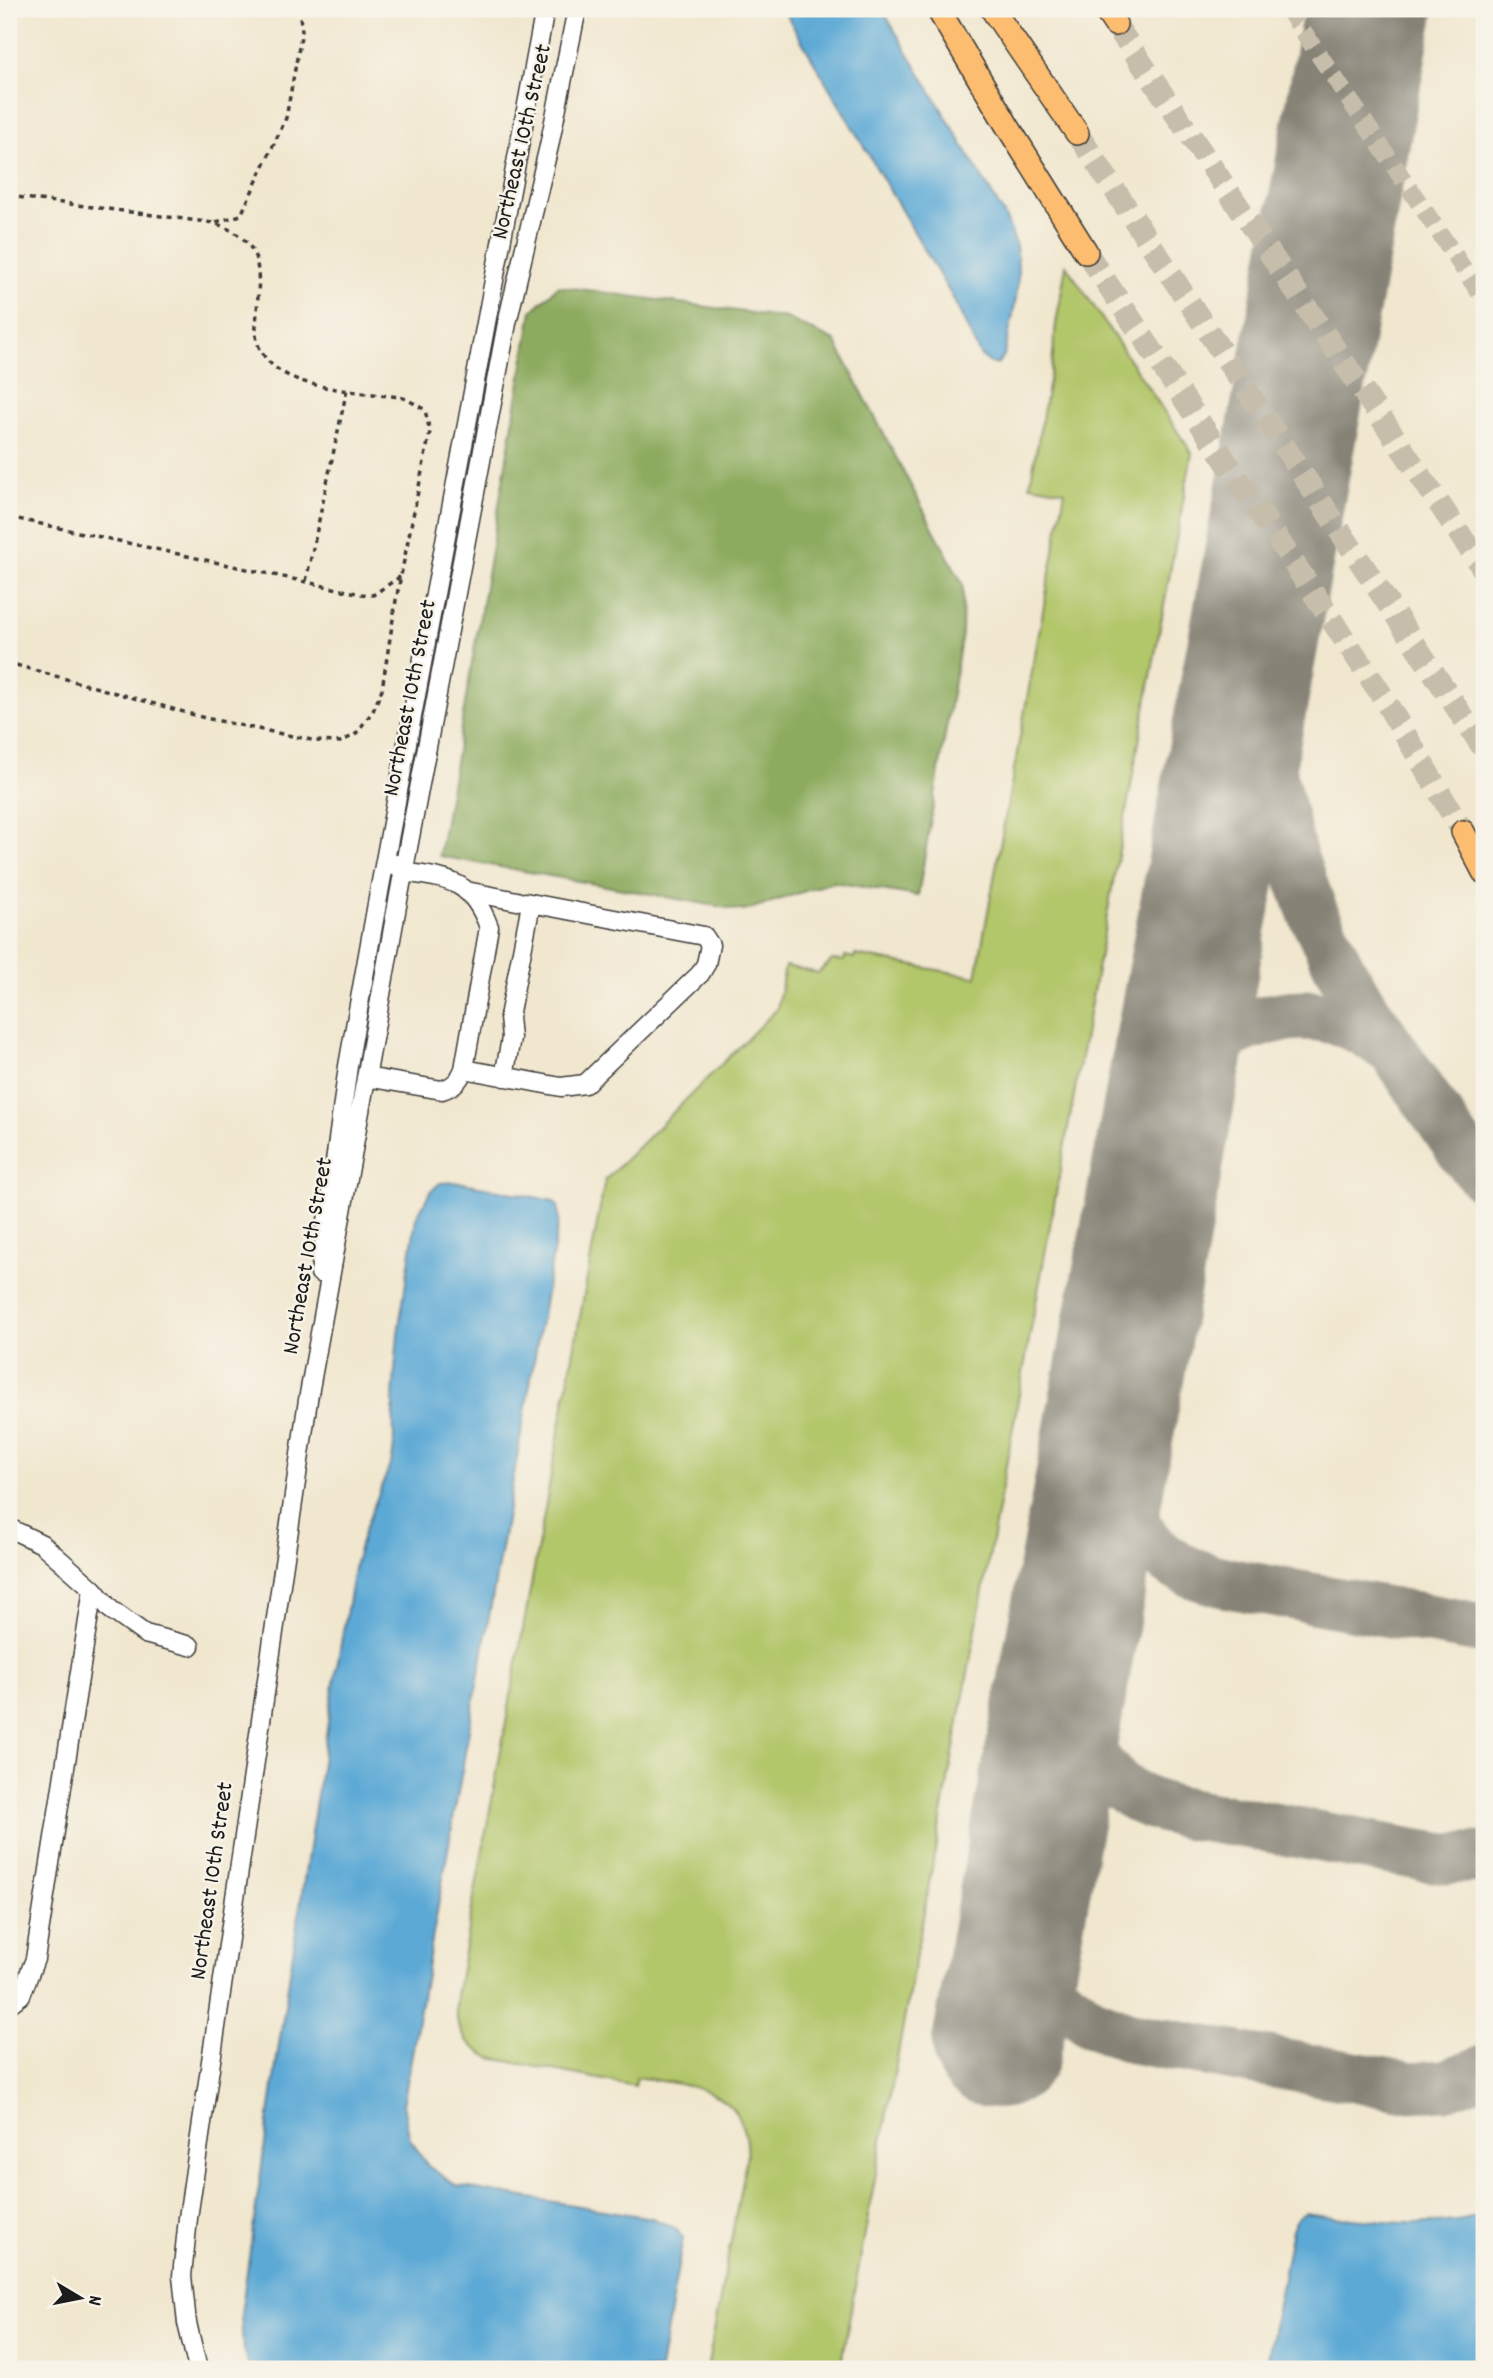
<svg xmlns="http://www.w3.org/2000/svg" width="1493" height="2378" font-family="Dekko,sans-serif">
<style>
.green{fill:#b2c66a;stroke:#677143;stroke-width:2}
.forest{fill:#8dab5e;stroke:#54643d;stroke-width:2}
.water{fill:#5ca9d5;stroke:#3c6278;stroke-width:2}
.lines{fill:none;stroke-linecap:round;stroke-linejoin:round}
.taxiway{stroke:#868276;stroke-width:51}
.runway{stroke:#868276;stroke-width:130}
.minor-tunnel{stroke:#c6beab;stroke-width:18;stroke-dasharray:18 9;stroke-linecap:butt}
.major-tunnel{stroke:#c6beab;stroke-width:23;stroke-dasharray:23 11;stroke-linecap:butt}
.minor-casing{stroke:#3c3a37;stroke-width:21}
.major-casing{stroke:#3c3a37;stroke-width:26}
.path{stroke:#3c3a37;stroke-width:3.5;stroke-dasharray:5 5;stroke-linecap:butt}
.minor{stroke:#fff;stroke-width:18}
.major{stroke:#fcbd6f;stroke-width:23}
.labels{text-anchor:middle;dominant-baseline:central;stroke-width:5;stroke-linejoin:round;paint-order:stroke}
.street-label{font-size:24px;fill:#1c1c1c;stroke:#f7f3e8}
</style>
<rect width="100%" height="100%" fill="#f7f3e8"/>
<filter id="ink" filterUnits="userSpaceOnUse"><feTurbulence type="fractalNoise" baseFrequency=".0143" numOctaves="2"/><feDisplacementMap in="SourceGraphic" scale="14" xChannelSelector="R" yChannelSelector="G"/><feConvolveMatrix kernelMatrix="1 2 1 2 8 2 1 2 1" color-interpolation-filters="sRGB"/></filter>
<filter id="wash" filterUnits="userSpaceOnUse"><feTurbulence type="fractalNoise" baseFrequency=".00686" numOctaves="4" result="noise"/><feDisplacementMap in="SourceGraphic" scale="28" xChannelSelector="R" yChannelSelector="G"/><feGaussianBlur stdDeviation="1.57" result="paint"/><feColorMatrix in="noise" values="0 0 0 0 0 0 0 0 0 0 0 0 0 0 0 0 0 1.4 0 .05"/><feComposite in="paint" operator="in"/></filter>
<g filter="url(#wash)">
<rect width="100%" height="100%" fill="#f1e7cf"/>
<path class="green" d="M 1066,265 L 1192,453 L 840,2369 L 707,2369 L 747,2154 C 745,2085 691,2087 637,2077 L 635,2086 L 491,2058 C 464,2046 453,2025 456,1996 L 605,1180 L 777,1009 L 785,966 L 818,973 L 832,960 L 844,961 L 845,956 L 854,958 L 855,955 L 976,977 L 1065,491 L 1030,485 L 1052,364 L 1056,324 Z"/>
<path class="forest" d="M 558,286 L 786,318 L 835,341 L 963,585 L 962,634 L 918,896 L 833,882 L 744,911 L 439,856 L 532,311 Z"/>
<path class="water" d="M 783,9 L 882,9 L 1005,216 C 1009,226 1014,237 1016,247 C 1023,284 1011,321 1004,356 L 997,364 L 992,364 L 980,355 L 953,298 Z
M 459,1182 L 553,1201 L 558,1206 L 559,1219 L 403,2105 L 410,2139 L 428,2166 L 457,2186 L 652,2218 L 675,2228 L 683,2238 L 660,2369 L 250,2369 L 243,2350 L 241,2314 L 277,2058 L 333,1689 L 355,1563 L 364,1531 L 392,1460 L 394,1445 L 393,1396 L 398,1333 L 416,1218 L 430,1192 L 440,1183 Z
M 1305,2213 C 1358,2220 1433,2231 1484,2215 L 1484,2369 L 1266,2369 L 1292,2229 L 1297,2218 Z"/>
<g class="lines">
<path class="taxiway" d="M 1270,550 L 1265,639 L 1266,720 L 1273,780 L 1291,853 L 1313,913 L 1339,967 L 1359,1001 L 1464,1154 L 1484,1177
M 1163,1135 C 1174,1109 1183,1080 1201,1058 C 1214,1041 1236,1029 1256,1023 C 1306,1007 1346,1015 1387,1047
M 1115,1403 C 1113,1426 1111,1450 1115,1473 C 1120,1509 1145,1547 1176,1565 C 1192,1574 1210,1579 1228,1583 L 1484,1629
M 1073,1634 C 1071,1657 1069,1681 1073,1704 C 1078,1744 1109,1786 1147,1802 C 1180,1815 1222,1819 1257,1825 C 1311,1835 1365,1845 1419,1855 L 1446,1859 L 1484,1857
M 1012,1963 L 1093,2023 L 1132,2038 L 1410,2087 L 1445,2085 L 1484,2070"/>
<path class="runway" d="M 997,2044 L 1369,9"/>
</g>
</g>
<g filter="url(#ink)">
<g class="lines">
<path class="minor-tunnel" d="M 1288,9 L 1484,299"/>
<path class="major-tunnel" d="M 1115,24 L 1484,570
M 1077,133 L 1484,749
M 1086,252 L 1381,694 L 1463,832"/>
<g class="minor-casing">
<path id="minor" d="M 466,891 L 517,901
M 464,1069 L 561,1087 L 585,1084 L 700,974 L 706,964 L 710,945 L 704,936 L 525,902
M 366,1077 L 442,1090 C 454,1086 459,1081 464,1069 L 489,927 C 471,879 449,879 403,872 L 396,864
M 504,1077 L 511,1038 L 509,1017 L 531,904
M 320,1273 L 348,1066 L 380,887 L 545,9
M 9,1528 L 42,1544 L 93,1589 L 110,1609 L 145,1634 L 190,1646
M 9,2004 L 21,1995 L 35,1959 L 93,1589
M 198,2369 L 187,2323 L 182,2276 L 188,2218 L 308,1400 L 397,906 L 507,323 L 549,146 L 577,9"/>
</g>
<g class="major-casing">
<path id="major" d="M 938,9 L 1008,127 L 1086,252
M 992,9 L 1077,133
M 1105,9 L 1115,24
M 1463,832 L 1484,872"/>
</g>
<path class="path" d="M 9,196 L 214,223 C 263,240 260,266 257,312 C 256,324 254,338 260,349 C 279,388 342,389 380,395 C 388,396 398,396 406,399 C 412,402 419,406 425,410 L 430,432 L 396,600 L 382,689 L 373,711 L 355,735 L 340,742 L 316,741 L 205,718 L 9,663
M 216,222 L 241,215 L 286,118 L 302,31 L 299,9
M 9,517 L 361,594 L 373,595 L 401,576
M 306,581 L 347,389"/>
<use href="#minor" class="minor"/>
<use href="#major" class="major"/>
</g>
</g>
<g class="labels">
<g class="street-label">
<text transform="translate(523 142) rotate(-77)">Northeast 10th Street</text>
<text transform="translate(411 698) rotate(-79)">Northeast 10th Street</text>
<text transform="translate(309 1256) rotate(-80)">Northeast 10th Street</text>
<text transform="translate(213 1881) rotate(-82)">Northeast 10th Street</text>
</g>
</g>
<rect width="1493" height="2378" fill="none" stroke="#f7f3e8" stroke-width="35"/>
<g transform="translate(80 2298) rotate(100)" stroke="#f7f3e8" stroke-width="5" paint-order="stroke">
<path d="M0-5L12 26L0 18L-12 26Z" fill="#1c1c1c"/>
<text y="-10" font-size="19" font-weight="bold" text-anchor="middle" fill="#1c1c1c">N</text>
</g>
</svg>
